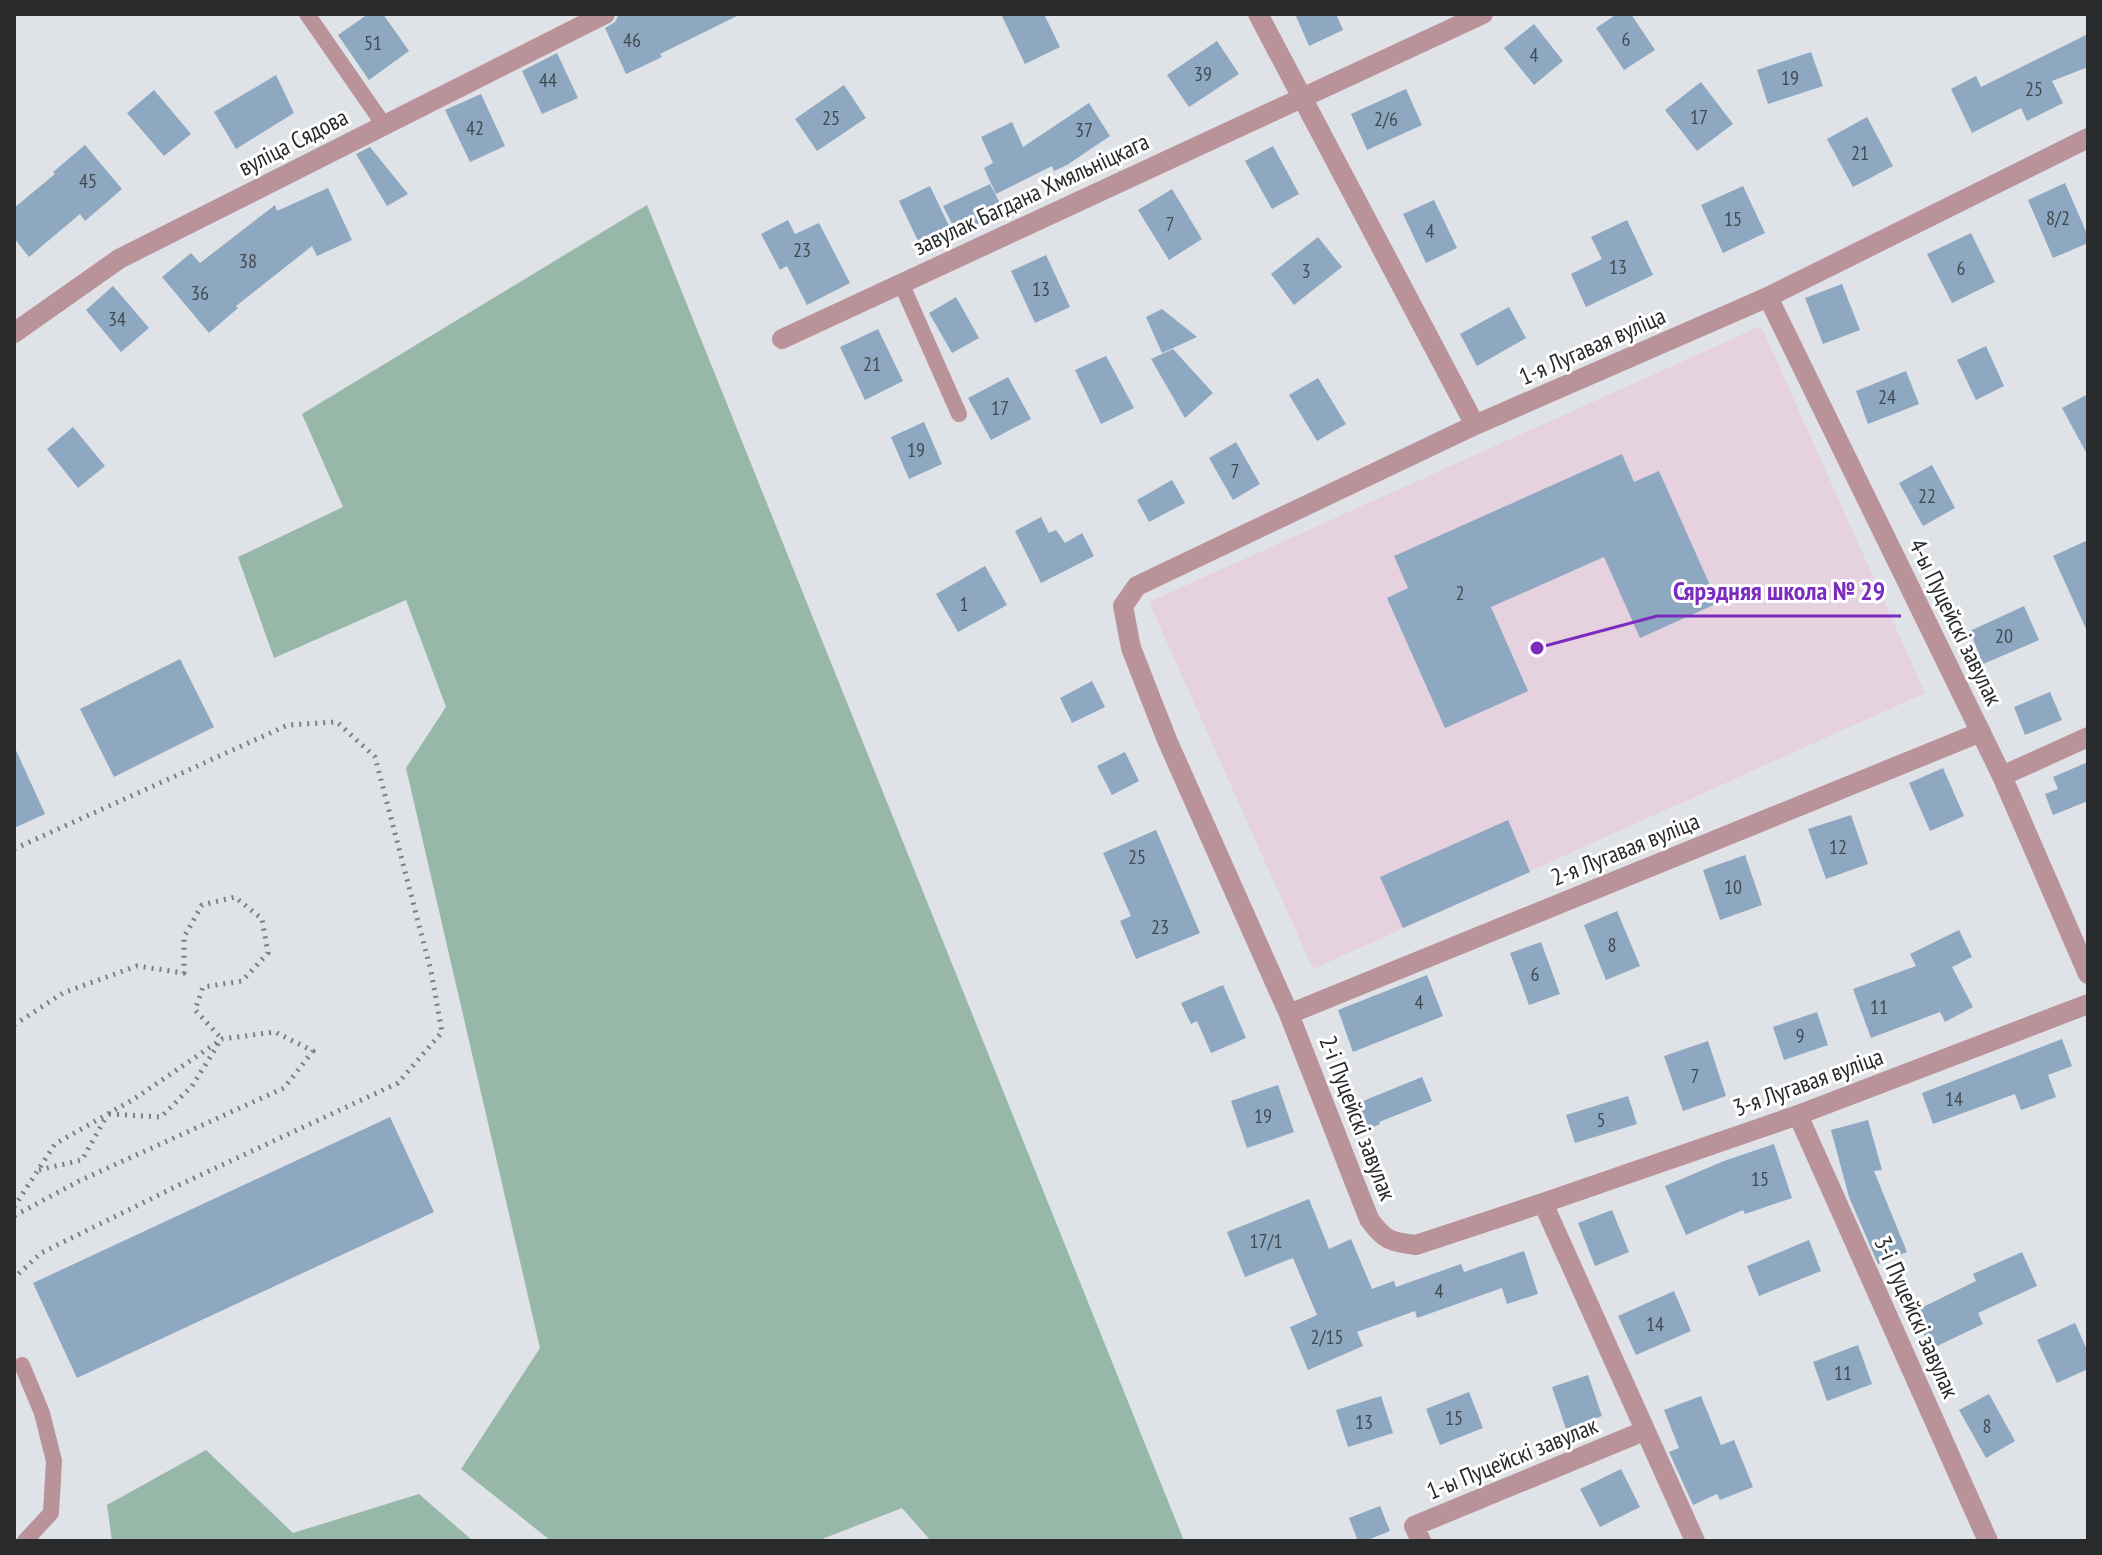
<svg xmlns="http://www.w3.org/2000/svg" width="2102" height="1555" font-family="'PT Sans Narrow',sans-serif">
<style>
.education{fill:#e6d1df}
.green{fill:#97b8a8}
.building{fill:#8ea8c2}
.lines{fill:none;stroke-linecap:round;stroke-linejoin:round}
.path{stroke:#7c7f81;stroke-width:5;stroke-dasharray:2 6;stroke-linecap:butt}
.lane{stroke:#b9929a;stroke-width:16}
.street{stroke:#b9929a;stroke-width:20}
.labels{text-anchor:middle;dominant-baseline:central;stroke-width:6;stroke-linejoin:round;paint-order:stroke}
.number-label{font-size:20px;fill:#424a51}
.street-label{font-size:24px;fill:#282a2b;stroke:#fff}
.leader{fill:none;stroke:#7b2cbf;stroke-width:3}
.callout-dot{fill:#7b2cbf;stroke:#fff;stroke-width:3}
.callout-label{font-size:26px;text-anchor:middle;font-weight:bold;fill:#7b2cbf;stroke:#fff;stroke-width:6;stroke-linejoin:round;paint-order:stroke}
</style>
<rect width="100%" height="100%" fill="#dfe2e6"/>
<path class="education" d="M 1761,326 L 1925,693 L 1313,969 L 1149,602 Z"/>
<path class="green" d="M 647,205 L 1184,1541 L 931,1541 L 902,1508 L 817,1541 L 551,1541 L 461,1469 L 540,1348 L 406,768 L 446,707 L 406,600 L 274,658 L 238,557 L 343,507 L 302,414 Z
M 206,1450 L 293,1533 L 419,1494 L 473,1541 L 112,1541 L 107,1505 Z"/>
<path class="building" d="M 368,14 L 383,14 L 409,51 L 369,80 L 338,35 Z
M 619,14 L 741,14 L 660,54 L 662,57 L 626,74 L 605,28 L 615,22 Z
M 1001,14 L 1044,14 L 1060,47 L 1025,64 Z
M 1295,14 L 1336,14 L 1343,30 L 1309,46 Z
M 1617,14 L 1631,14 L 1655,50 L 1624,70 L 1596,28 Z
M 1534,24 L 1563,61 L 1534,85 L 1504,48 Z
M 2088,34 L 2088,67 L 2052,81 L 2063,103 L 2027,121 L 2021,108 L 1972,133 L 1951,89 L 1976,76 L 1981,87 Z
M 1217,41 L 1239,74 L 1189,107 L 1167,75 Z
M 1811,52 L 1823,86 L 1768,104 L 1757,70 Z
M 557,53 L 578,98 L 542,114 L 522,71 Z
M 276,75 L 294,113 L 236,149 L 214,112 Z
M 1701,82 L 1733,124 L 1697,151 L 1665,110 Z
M 844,85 L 866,118 L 817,151 L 795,119 Z
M 1406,89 L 1422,125 L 1367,150 L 1351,114 Z
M 154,90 L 191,134 L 164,156 L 127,113 Z
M 481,94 L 505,146 L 470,162 L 445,110 Z
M 1089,103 L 1110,136 L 1067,165 L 1054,171 L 1052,166 L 996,194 L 984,168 L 993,163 L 981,137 L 1012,122 L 1023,147 Z
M 1867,117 L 1893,166 L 1853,187 L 1827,139 Z
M 85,145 L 122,189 L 85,221 L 80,214 L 29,257 L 14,238 L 14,208 L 55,174 L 53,172 Z
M 1273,146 L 1299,194 L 1272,209 L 1245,161 Z
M 370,147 L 408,194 L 387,206 L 356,154 Z
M 2065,183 L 2088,236 L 2088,243 L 2053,258 L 2028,200 Z
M 990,184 L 1004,211 L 957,234 L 943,206 Z
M 930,186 L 949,226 L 918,241 L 899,201 Z
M 1743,186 L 1765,233 L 1723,253 L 1701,205 Z
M 328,188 L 352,240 L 317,256 L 312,246 L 236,306 L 238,308 L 209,333 L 162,277 L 191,253 L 200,263 L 275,205 L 277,211 Z
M 1172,189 L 1202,239 L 1169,260 L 1138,210 Z
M 1434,200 L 1457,248 L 1426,263 L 1403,214 Z
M 788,220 L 795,234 L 819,223 L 850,283 L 807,305 L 787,266 L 780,270 L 761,234 Z
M 1627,220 L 1653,275 L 1586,307 L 1571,274 L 1602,259 L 1591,237 Z
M 1971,233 L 1995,282 L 1952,303 L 1927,254 Z
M 1318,237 L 1342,267 L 1294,305 L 1271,274 Z
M 1046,255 L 1070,307 L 1035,323 L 1011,271 Z
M 1842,284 L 1860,330 L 1823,344 L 1805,298 Z
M 113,286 L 149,328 L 121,352 L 86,310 Z
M 956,297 L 979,338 L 952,353 L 929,313 Z
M 1509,307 L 1526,338 L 1477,366 L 1460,334 Z
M 1162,309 L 1197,337 L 1162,353 L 1146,317 Z
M 878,329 L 903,381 L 865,400 L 840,347 Z
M 1986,346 L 2004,386 L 1976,400 L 1957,360 Z
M 1173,349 L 1213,393 L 1185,418 L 1151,359 Z
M 1106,356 L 1134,408 L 1101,424 L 1075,370 Z
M 1906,371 L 1919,404 L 1868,424 L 1856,391 Z
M 1008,377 L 1031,419 L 991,440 L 968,398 Z
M 1318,378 L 1346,424 L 1317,441 L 1289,395 Z
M 2088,394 L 2088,456 L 2062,408 Z
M 924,422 L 942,464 L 909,479 L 891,437 Z
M 73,427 L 105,466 L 78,488 L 47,449 Z
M 1236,442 L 1260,484 L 1233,500 L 1209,458 Z
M 1622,454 L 1634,482 L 1659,471 L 1718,603 L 1640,638 L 1604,557 L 1491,607 L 1528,691 L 1445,728 L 1387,598 L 1408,588 L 1394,556 Z
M 1932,465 L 1955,508 L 1923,526 L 1899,483 Z
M 1172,480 L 1185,503 L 1149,522 L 1137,500 Z
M 1041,517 L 1049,533 L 1056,530 L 1065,543 L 1082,533 L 1094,556 L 1041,583 L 1015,531 Z
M 2088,540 L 2088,633 L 2053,556 Z
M 985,566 L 1007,605 L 958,632 L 936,594 Z
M 2024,606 L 2039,640 L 1983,664 L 1970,631 Z
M 180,659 L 214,727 L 114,777 L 80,709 Z
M 1092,681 L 1105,707 L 1072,723 L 1060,698 Z
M 2050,692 L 2062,720 L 2025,735 L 2014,707 Z
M 14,746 L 45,814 L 14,828 Z
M 1125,752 L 1139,781 L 1112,795 L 1097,766 Z
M 2088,762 L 2088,801 L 2053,815 L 2045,794 L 2058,789 L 2053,777 Z
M 1943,768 L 1964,816 L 1930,831 L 1909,783 Z
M 1851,815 L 1868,864 L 1826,879 L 1808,829 Z
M 1508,820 L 1530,872 L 1403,928 L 1380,877 Z
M 1156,830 L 1200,933 L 1136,959 L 1120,921 L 1131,916 L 1103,853 Z
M 1745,855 L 1762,905 L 1720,920 L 1703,870 Z
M 1617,911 L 1640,966 L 1606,980 L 1584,925 Z
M 1959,930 L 1972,957 L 1952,967 L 1973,1007 L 1945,1022 L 1940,1012 L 1871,1038 L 1853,989 L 1916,966 L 1910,954 Z
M 1541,942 L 1560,994 L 1529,1005 L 1510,953 Z
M 1427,975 L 1443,1016 L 1353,1052 L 1338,1010 Z
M 1223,985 L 1246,1038 L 1211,1053 L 1197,1021 L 1191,1024 L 1181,1003 Z
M 1817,1012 L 1828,1045 L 1784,1060 L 1773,1027 Z
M 2062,1039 L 2072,1066 L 2048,1075 L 2056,1097 L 2021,1110 L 2015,1094 L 1933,1124 L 1922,1093 Z
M 1708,1041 L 1726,1096 L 1683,1111 L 1664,1056 Z
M 1422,1077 L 1432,1101 L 1379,1122 L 1380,1124 L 1357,1134 L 1346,1108 Z
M 1278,1085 L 1294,1132 L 1247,1148 L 1231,1101 Z
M 1628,1096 L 1637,1124 L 1575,1143 L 1566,1115 Z
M 390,1117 L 434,1212 L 77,1378 L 33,1283 Z
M 1868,1120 L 1882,1170 L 1874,1171 L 1907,1252 L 1878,1264 L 1849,1197 L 1831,1130 Z
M 1774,1144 L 1792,1198 L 1745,1214 L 1743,1210 L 1686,1235 L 1665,1186 L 1724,1161 Z
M 1309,1199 L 1329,1249 L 1351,1239 L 1372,1289 L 1394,1281 L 1396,1287 L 1461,1264 L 1464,1272 L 1524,1251 L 1538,1294 L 1507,1304 L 1502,1288 L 1417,1318 L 1415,1311 L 1357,1332 L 1363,1346 L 1308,1370 L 1290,1327 L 1317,1315 L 1293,1258 L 1245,1277 L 1227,1232 Z
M 1612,1210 L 1629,1252 L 1595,1266 L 1578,1223 Z
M 1809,1240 L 1821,1271 L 1759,1296 L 1747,1266 Z
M 2022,1252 L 2037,1286 L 1978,1313 L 1983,1324 L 1931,1349 L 1913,1312 L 1976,1281 L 1973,1274 Z
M 1674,1291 L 1691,1331 L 1636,1355 L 1618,1316 Z
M 2075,1323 L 2088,1352 L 2088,1369 L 2057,1383 L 2037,1340 Z
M 1858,1345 L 1872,1384 L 1827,1401 L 1813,1362 Z
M 1588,1375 L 1602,1416 L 1566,1429 L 1552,1387 Z
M 1469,1392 L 1483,1428 L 1440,1445 L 1426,1409 Z
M 1989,1394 L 2015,1441 L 1986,1458 L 1959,1410 Z
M 1381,1396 L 1393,1433 L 1348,1447 L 1336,1410 Z
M 1701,1396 L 1721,1445 L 1734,1440 L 1753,1487 L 1720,1500 L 1717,1494 L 1693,1505 L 1669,1452 L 1679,1448 L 1664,1410 Z
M 1621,1469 L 1640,1507 L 1600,1527 L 1580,1489 Z
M 1380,1506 L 1390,1531 L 1365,1541 L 1358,1541 L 1349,1518 Z"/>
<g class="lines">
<path class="path" d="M 14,849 L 288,725 L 337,722 L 375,757 L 431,971 L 442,1032 L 398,1083 L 179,1185 L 41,1253 L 14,1278
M 14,1025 L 63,993 L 137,966 L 184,973 L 184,937 L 202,905 L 235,897 L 262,919 L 268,953 L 242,981 L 203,987 L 195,1010 L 222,1039
M 109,1114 L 161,1117 L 192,1086 L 219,1043
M 39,1170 L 82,1160 L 106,1117
M 14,1207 L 55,1144 L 134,1099 L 222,1039 L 275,1032 L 313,1051 L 284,1088 L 79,1181 L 14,1216"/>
<path class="lane" d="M 307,14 L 384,125
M 901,283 L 959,414
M 22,1365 L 42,1413 L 54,1461 L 51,1513 L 25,1541"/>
<path class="street" d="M 1258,14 L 1475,425
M 1768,297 L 2002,776 L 2088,974
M 14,333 L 119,259 L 605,14
M 782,339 L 1483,14
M 2002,776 L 2088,737
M 1289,1014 L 1981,732
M 1798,1115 L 1988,1541
M 1543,1203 L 1798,1115 L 2088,1004
M 1421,1541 L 1414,1526 L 1644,1431
M 1695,1541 L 1543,1203 L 1416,1245 C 1390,1242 1384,1240 1369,1219 L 1289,1014 L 1167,740 L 1131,648 L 1123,606 L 1137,586 L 1475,425 L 1768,297 L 2088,138"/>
</g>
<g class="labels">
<g class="number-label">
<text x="1626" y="39">6</text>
<text x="632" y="40">46</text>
<text x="373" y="43">51</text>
<text x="1534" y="55">4</text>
<text x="1203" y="74">39</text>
<text x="1790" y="78">19</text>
<text x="548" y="80">44</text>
<text x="2034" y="89">25</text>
<text x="1699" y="117">17</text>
<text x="831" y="118">25</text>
<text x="1386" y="119">2/6</text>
<text x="475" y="128">42</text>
<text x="1084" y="130">37</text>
<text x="1860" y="153">21</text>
<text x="88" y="181">45</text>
<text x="2058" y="218">8/2</text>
<text x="1733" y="219">15</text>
<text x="1170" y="224">7</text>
<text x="1430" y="231">4</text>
<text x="802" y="250">23</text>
<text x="248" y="261">38</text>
<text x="1618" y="267">13</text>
<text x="1961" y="268">6</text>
<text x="1306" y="271">3</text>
<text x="1041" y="289">13</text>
<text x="200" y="293">36</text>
<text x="117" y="319">34</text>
<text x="872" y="364">21</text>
<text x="1887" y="397">24</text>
<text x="1000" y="408">17</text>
<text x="916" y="450">19</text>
<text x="1235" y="471">7</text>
<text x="1927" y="496">22</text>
<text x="1460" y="593">2</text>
<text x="964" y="604">1</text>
<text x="2004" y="636">20</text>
<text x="1838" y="847">12</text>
<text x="1137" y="857">25</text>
<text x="1733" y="887">10</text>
<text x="1160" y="927">23</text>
<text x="1612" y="945">8</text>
<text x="1535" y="974">6</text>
<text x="1419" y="1002">4</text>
<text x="1879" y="1007">11</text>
<text x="1800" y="1036">9</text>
<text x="1695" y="1076">7</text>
<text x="1954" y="1099">14</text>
<text x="1263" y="1116">19</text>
<text x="1601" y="1120">5</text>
<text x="1760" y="1179">15</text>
<text x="1266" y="1241">17/1</text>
<text x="1439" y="1291">4</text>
<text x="1655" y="1324">14</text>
<text x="1327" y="1337">2/15</text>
<text x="1843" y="1373">11</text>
<text x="1454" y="1418">15</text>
<text x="1364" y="1422">13</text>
<text x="1987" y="1426">8</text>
</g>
<g class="street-label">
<text transform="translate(293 142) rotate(-27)">вуліца Сядова</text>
<text transform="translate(1031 194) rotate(-25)">завулак Багдана Хмяльніцкага</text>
<text transform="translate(1592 346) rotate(-24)">1-я Лугавая вуліца</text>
<text transform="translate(1956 622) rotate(64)">4-ы Пуцейскі завулак</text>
<text transform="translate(1625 849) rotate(-22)">2-я Лугавая вуліца</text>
<text transform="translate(1808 1082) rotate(-20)">3-я Лугавая вуліца</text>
<text transform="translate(1358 1118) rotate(69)">2-і Пуцейскі завулак</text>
<text transform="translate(1917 1317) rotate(66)">3-і Пуцейскі завулак</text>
<text transform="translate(1512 1458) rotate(-22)">1-ы Пуцейскі завулак</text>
</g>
</g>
<path class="leader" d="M1537 648L1657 616H1901"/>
<circle class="callout-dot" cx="1537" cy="648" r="8"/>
<g class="callout-label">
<text x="1779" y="600">Сярэдняя школа № 29</text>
</g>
<rect width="2102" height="1555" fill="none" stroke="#282a2b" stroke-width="32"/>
</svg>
